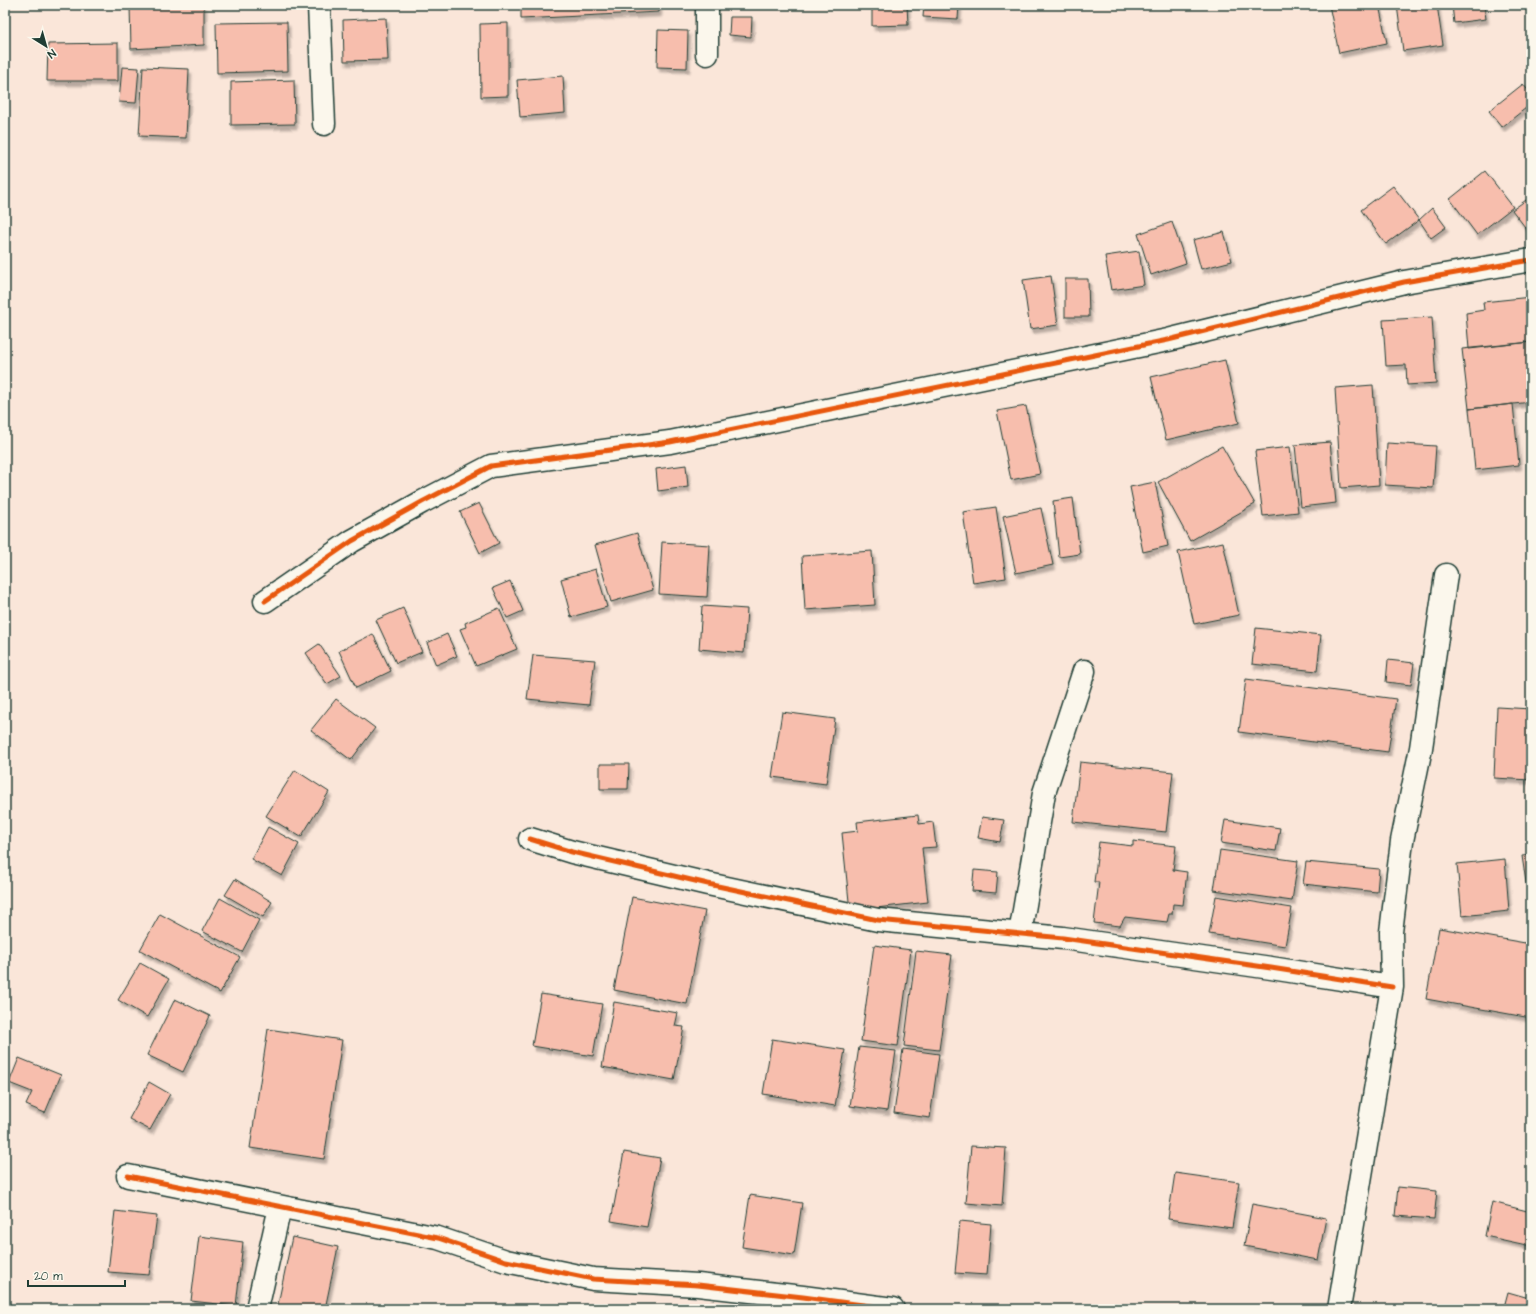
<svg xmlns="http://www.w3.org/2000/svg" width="1536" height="1314" font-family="'Architects Daughter',sans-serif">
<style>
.building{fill:#f7bead;stroke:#1f3d34;filter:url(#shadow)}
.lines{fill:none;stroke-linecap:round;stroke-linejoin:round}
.minor-casing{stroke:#1f3d34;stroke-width:25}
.minor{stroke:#fbf7ec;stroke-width:22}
.cycleway-casing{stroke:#fbf7ec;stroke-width:8}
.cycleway{stroke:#e8590c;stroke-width:5}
</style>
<defs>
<filter id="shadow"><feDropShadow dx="2.5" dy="4.5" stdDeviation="1" flood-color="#0004"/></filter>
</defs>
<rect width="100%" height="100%" fill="#fae6d9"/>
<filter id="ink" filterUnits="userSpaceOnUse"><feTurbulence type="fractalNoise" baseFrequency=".025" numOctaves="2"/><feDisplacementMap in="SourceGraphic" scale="8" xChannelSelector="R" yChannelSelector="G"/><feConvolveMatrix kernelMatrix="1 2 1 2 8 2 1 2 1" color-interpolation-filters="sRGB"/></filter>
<g filter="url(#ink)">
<path class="building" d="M 130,5 L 204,5 L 204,45 L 131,49 Z
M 521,5 L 659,5 L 659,12 L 521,19 Z
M 872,5 L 907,5 L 908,25 L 872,26 Z
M 924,5 L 959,5 L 958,19 L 923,17 Z
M 1329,5 L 1379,5 L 1387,43 L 1339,53 Z
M 1397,5 L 1437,5 L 1443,45 L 1403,51 Z
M 1452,5 L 1484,5 L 1486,19 L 1454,23 Z
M 730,17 L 752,17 L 751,37 L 729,35 Z
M 386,18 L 388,60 L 344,61 L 343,20 Z
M 287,22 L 288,71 L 217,73 L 216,23 Z
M 508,23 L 508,96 L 481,97 L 480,24 Z
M 658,30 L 688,31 L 687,68 L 657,67 Z
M 118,43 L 118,81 L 47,81 L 48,44 Z
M 122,67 L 139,68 L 136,103 L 119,102 Z
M 143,67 L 189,69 L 186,138 L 139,136 Z
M 563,76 L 565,113 L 520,117 L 517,80 Z
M 294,80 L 295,124 L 231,125 L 231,82 Z
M 1523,84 L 1531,94 L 1531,104 L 1502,127 L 1489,111 Z
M 1485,171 L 1513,207 L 1477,235 L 1450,199 Z
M 1393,186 L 1419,220 L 1386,244 L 1361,210 Z
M 1529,198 L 1531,201 L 1531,229 L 1528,231 L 1512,210 Z
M 1432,208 L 1446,227 L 1431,238 L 1419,220 Z
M 1172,222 L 1186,263 L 1151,275 L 1138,234 Z
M 1224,232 L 1232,261 L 1201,269 L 1193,240 Z
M 1139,251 L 1144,285 L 1111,290 L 1105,256 Z
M 1051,276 L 1058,325 L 1030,329 L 1023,280 Z
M 1065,279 L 1088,279 L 1089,317 L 1065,317 Z
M 1531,297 L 1531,342 L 1469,349 L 1466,313 L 1484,310 L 1483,302 Z
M 1432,317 L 1436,383 L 1407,385 L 1406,365 L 1386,366 L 1383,320 Z
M 1531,342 L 1531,402 L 1469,409 L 1462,349 Z
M 1225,360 L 1239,423 L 1166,440 L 1151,377 Z
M 1373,385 L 1379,485 L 1341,488 L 1335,388 Z
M 1513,404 L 1519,465 L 1475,470 L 1469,409 Z
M 1026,406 L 1040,474 L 1011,480 L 997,411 Z
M 1330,442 L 1336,503 L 1301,507 L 1295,445 Z
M 1387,443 L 1436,446 L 1433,488 L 1385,485 Z
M 1222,446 L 1255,504 L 1190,541 L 1158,482 Z
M 1290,447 L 1298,512 L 1263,516 L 1255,451 Z
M 686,465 L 688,487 L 658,491 L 656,469 Z
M 1155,482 L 1168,546 L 1143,552 L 1130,487 Z
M 1073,498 L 1080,554 L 1059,557 L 1053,501 Z
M 479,503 L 499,543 L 480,553 L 460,512 Z
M 996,507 L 1006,578 L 973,583 L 963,512 Z
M 1041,508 L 1053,565 L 1016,573 L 1003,516 Z
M 637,533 L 653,590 L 611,602 L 595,545 Z
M 662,542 L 710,545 L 707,597 L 659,594 Z
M 1223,542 L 1239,615 L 1194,624 L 1178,552 Z
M 872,551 L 875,605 L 805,610 L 802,556 Z
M 596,569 L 607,607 L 571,617 L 561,579 Z
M 510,581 L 523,611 L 507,618 L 493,588 Z
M 702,606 L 747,609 L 744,653 L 699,649 Z
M 403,608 L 422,652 L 396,663 L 376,620 Z
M 499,608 L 517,649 L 476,666 L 460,629 L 466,627 L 465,623 Z
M 1256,628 L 1321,635 L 1317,671 L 1252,664 Z
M 373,634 L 391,671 L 356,688 L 339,651 Z
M 447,634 L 457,656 L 436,665 L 427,643 Z
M 319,644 L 341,676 L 327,684 L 306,653 Z
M 533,655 L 595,660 L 589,705 L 527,699 Z
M 1388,660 L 1414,663 L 1411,685 L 1386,682 Z
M 1246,679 L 1396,699 L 1388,752 L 1239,732 Z
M 336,699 L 375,728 L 351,760 L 311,730 Z
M 1497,707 L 1531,709 L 1531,780 L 1494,778 Z
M 782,712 L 835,719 L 826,784 L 772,777 Z
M 1080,762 L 1173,772 L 1166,832 L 1073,822 Z
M 600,764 L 629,764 L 628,789 L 600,789 Z
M 295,770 L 329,792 L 301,837 L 266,816 Z
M 918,815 L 919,824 L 933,822 L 936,847 L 922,848 L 928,902 L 850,911 L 842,833 L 858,831 L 857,822 Z
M 982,817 L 1004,820 L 1000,842 L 978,838 Z
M 1225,820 L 1280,828 L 1276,851 L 1221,843 Z
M 268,827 L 299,844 L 282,876 L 251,859 Z
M 1133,841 L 1176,846 L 1173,870 L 1187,872 L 1183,905 L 1173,904 L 1172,914 L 1169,914 L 1167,922 L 1125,917 L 1120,926 L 1094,923 L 1099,882 L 1094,882 L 1099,842 L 1133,846 Z
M 1220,850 L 1298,861 L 1292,901 L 1214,890 Z
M 1531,855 L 1531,909 L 1530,909 L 1522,856 Z
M 1505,859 L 1509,911 L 1462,916 L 1457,864 Z
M 1306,862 L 1379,869 L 1377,892 L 1303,884 Z
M 974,870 L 998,872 L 996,893 L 972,891 Z
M 235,879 L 272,902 L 263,917 L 225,895 Z
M 1216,896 L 1292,908 L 1285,946 L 1209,934 Z
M 632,897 L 705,911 L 687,1004 L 614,990 Z
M 220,898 L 259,920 L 242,952 L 202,931 Z
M 160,914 L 240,957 L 220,993 L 140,950 Z
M 1439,928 L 1531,944 L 1531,1018 L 1426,999 Z
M 874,945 L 911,950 L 898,1046 L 861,1041 Z
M 916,951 L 952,955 L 939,1050 L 904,1046 Z
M 140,963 L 169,979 L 147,1017 L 118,1000 Z
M 541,994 L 602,1004 L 593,1056 L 532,1046 Z
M 175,999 L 210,1016 L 183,1072 L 147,1055 Z
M 614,1002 L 678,1013 L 675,1026 L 684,1027 L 674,1080 L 602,1067 Z
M 268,1029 L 342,1040 L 324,1159 L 250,1148 Z
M 772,1039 L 845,1050 L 835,1106 L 763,1094 Z
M 859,1047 L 896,1051 L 887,1111 L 850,1106 Z
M 903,1049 L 939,1054 L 930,1118 L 894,1113 Z
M 19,1058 L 61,1075 L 45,1113 L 26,1105 L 32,1092 L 9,1083 Z
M 149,1082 L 170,1094 L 150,1130 L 129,1119 Z
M 971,1146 L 1006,1148 L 1002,1206 L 966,1203 Z
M 624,1152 L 660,1158 L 647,1227 L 611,1221 Z
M 1175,1173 L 1239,1182 L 1232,1228 L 1168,1219 Z
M 1398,1187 L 1437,1191 L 1434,1219 L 1395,1216 Z
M 750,1195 L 802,1203 L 794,1255 L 742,1247 Z
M 1492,1202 L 1531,1212 L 1531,1246 L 1485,1236 Z
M 1252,1204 L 1326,1218 L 1318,1260 L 1244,1246 Z
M 115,1211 L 157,1216 L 149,1275 L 108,1272 Z
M 960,1221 L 991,1224 L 987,1275 L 955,1273 Z
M 199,1236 L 243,1242 L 236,1306 L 191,1301 Z
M 292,1237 L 338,1247 L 325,1309 L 277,1309 Z
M 1508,1292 L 1529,1298 L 1526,1309 L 1510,1309 L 1504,1307 Z"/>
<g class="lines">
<g class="minor-casing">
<path id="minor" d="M 319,5 L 324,124
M 707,5 L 707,54
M 265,601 L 352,541 L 422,502 L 491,466 L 670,442 L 1168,340 L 1404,282 L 1531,260
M 530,839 L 572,852 L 708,884 L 878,920 L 1063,938 L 1271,968 L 1392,987
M 1020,934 L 1044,793 L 1084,671
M 128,1176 L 438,1238 L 506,1261 L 593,1279 L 698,1285 L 803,1297 L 893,1309
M 257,1309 L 280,1207
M 1339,1309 L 1392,987 L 1391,932 L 1402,841 L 1421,748 L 1446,575"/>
</g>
<use href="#minor" class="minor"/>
<g class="cycleway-casing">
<path id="cycleway" d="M 265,601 L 352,541 L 422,502 L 491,466 L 670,442 L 1168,340 L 1404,282 L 1531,260
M 530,839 L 572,852 L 708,884 L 878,920 L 1063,938 L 1271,968 L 1392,987
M 128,1176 L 438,1238 L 506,1261 L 593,1279 L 698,1285 L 803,1297 L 893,1309"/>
</g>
<use href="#cycleway" class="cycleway"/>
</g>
</g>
<rect width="1536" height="1314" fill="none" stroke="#fbf7ec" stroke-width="20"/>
<rect x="10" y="10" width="1516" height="1294" fill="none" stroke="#1f3d34" stroke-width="1.5" filter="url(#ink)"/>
<g transform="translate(46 46) rotate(143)" stroke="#fbf7ec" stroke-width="3" paint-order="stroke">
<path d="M0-3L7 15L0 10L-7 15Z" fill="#1f3d34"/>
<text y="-6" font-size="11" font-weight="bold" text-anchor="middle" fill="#1f3d34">N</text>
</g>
<path d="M28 1280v6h97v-6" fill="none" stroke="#1f3d34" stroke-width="2"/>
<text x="34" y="1280" font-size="12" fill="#1f3d34" stroke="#fbf7ec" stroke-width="3" paint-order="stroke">20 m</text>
</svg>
